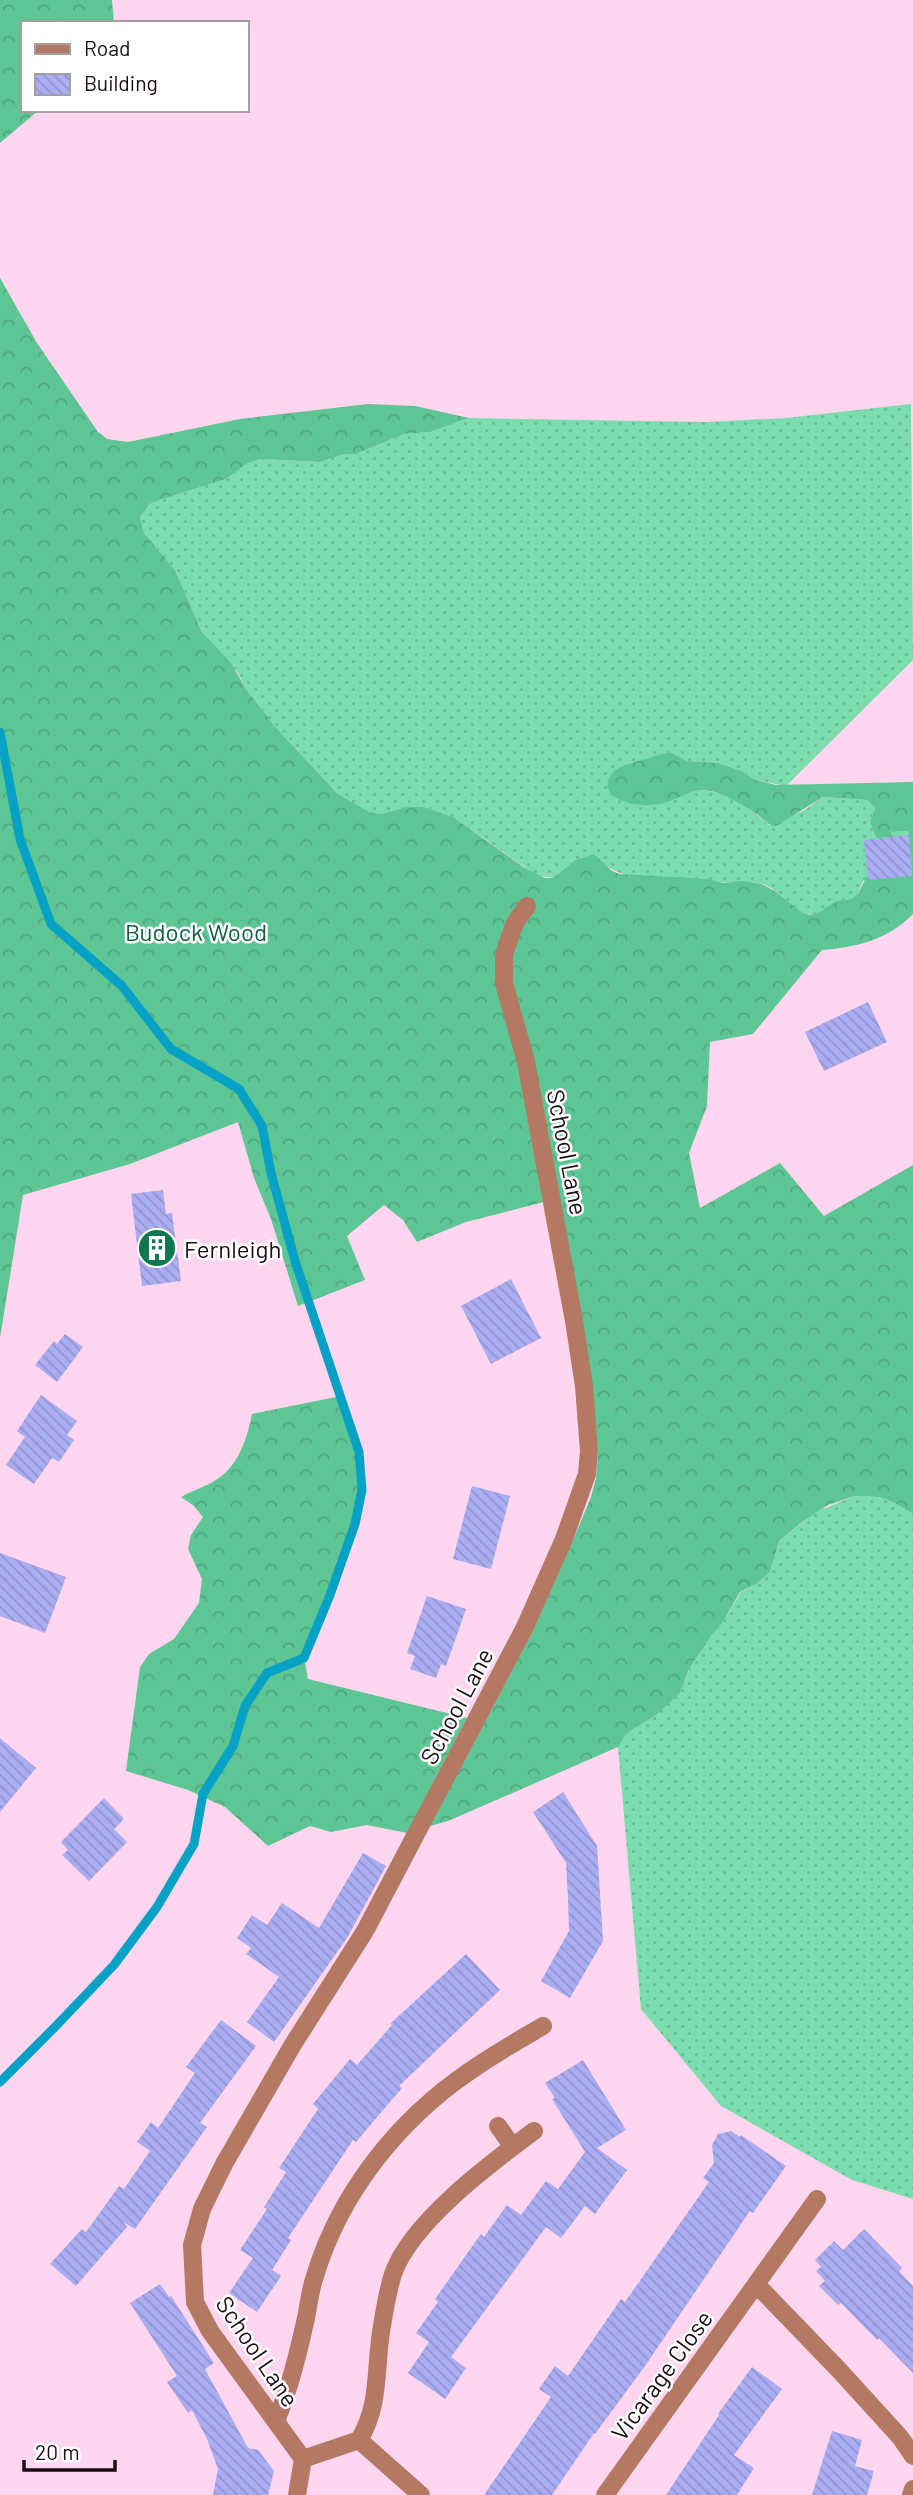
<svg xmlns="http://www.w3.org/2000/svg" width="913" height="2495" font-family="Barlow,sans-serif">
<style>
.grass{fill:url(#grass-dots)}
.forest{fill:url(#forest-crowns)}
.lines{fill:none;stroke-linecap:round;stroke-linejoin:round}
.stream{stroke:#06a2c6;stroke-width:9}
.building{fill:url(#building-back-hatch)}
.street{stroke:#b47963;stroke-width:18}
.labels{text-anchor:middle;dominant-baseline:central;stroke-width:5;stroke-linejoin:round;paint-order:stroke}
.park-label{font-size:24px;fill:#0c5e3e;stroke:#fff}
.street-label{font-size:24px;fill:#1a0c15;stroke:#fff}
.poi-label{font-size:24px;fill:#1a0c15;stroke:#fff;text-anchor:start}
</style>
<defs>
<pattern id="grass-dots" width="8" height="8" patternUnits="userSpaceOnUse" patternTransform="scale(1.75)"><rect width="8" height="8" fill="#7bddad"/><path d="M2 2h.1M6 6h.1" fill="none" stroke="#6abc94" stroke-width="1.8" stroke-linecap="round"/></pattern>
<pattern id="forest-crowns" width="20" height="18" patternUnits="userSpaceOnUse" patternTransform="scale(1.75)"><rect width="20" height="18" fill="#5ec594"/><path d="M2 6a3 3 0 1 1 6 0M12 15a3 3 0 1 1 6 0" fill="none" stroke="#51a87f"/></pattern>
<pattern id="building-back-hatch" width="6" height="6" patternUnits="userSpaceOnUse" patternTransform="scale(1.75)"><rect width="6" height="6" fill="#a9adf1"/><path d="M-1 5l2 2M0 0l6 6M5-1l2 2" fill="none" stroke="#9194ce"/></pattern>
</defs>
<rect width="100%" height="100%" fill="#ffd5ef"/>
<path class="grass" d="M 911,404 L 913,660 L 786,786 L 756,780 L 742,771 L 718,763 L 687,761 L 670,752 L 627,764 L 639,805 C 648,804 658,805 666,802 C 673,800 679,795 686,793 C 716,783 747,806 769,825 L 803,811 L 823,797 L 867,800 L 875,808 L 870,822 L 876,838 L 891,832 L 908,831 L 912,876 L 863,881 L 858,894 L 851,899 C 835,898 823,917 807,914 C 790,911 780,890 763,884 C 749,880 735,884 721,882 C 693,879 664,879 636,876 C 623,875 617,872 606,866 C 597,862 584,862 574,861 L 553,878 L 536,875 L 453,817 L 424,807 L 406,807 L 382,814 L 368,812 L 338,794 L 277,729 L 246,689 L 238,673 L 202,632 L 175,570 L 144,533 L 140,517 L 150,504 L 160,500 L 226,479 L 248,463 L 261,459 L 320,462 L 345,454 L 356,454 L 404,434 L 430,432 L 469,418 L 706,422 L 786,418 Z
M 854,1496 L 879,1497 L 893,1502 L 913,1514 L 913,2199 L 852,2180 L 721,2106 L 641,2009 L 618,1747 L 627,1733 L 656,1715 L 685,1681 L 689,1669 L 711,1636 L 721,1625 L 741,1592 L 756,1584 L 770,1572 L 779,1541 L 814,1513 Z"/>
<path class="forest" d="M 0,0 L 112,0 L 114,23 L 23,23 L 23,110 L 39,110 L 0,143 Z
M 0,278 L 37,343 L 98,432 L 107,439 L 128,442 L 240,419 L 368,404 L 415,406 L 469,418 L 430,432 L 404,434 L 356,454 L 345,454 L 320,462 L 261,459 L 248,463 L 226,479 L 160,500 L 150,504 L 140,517 L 144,533 L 175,570 L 202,632 L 231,663 L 246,689 L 277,729 L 338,794 L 369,812 L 382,814 L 406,807 L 424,807 L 453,817 L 525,868 L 545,878 L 553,878 L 574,861 L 594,854 L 612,871 L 620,874 L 707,879 L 723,883 L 743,881 L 762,884 L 776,892 L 801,912 L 809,915 L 818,913 L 837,901 L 851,899 L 858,894 L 867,876 L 895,873 L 912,876 L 908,831 L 891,832 L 891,837 L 876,838 L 870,822 L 875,808 L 867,800 L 823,797 L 776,826 C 767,825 764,820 758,815 C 746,807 724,793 710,791 C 690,787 681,799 664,803 C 653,806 637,806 626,802 C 598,794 604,772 628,764 C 642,760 656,755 670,752 L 687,761 L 718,763 L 742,771 L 756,780 L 776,785 L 913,782 L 913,914 C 887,940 858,947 822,950 L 753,1034 L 710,1042 L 707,1106 L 689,1153 L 700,1208 L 780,1163 L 824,1216 L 913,1165 L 913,1514 L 893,1502 L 879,1497 L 854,1496 L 828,1505 L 802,1522 L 779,1541 L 770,1572 L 756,1584 L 740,1592 L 721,1625 L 711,1636 L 689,1669 L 680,1693 L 656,1715 L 627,1733 L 618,1747 L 448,1821 L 430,1826 L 533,1631 L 571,1545 L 591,1497 L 596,1478 L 598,1452 L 592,1388 L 559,1198 L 466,1222 L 417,1242 L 403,1220 L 384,1205 L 347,1236 L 365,1280 L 298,1306 L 271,1219 L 254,1178 L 238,1122 L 130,1164 L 23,1195 L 0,1338 Z
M 341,1396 L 359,1452 L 362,1490 L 355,1524 L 330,1595 L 304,1658 L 308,1679 L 467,1718 L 407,1833 L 367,1825 L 331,1832 L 310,1826 L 268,1846 L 225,1807 L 188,1790 L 126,1771 L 140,1667 L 149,1654 L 174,1639 L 199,1603 L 202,1579 L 188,1549 L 191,1535 L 203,1517 L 194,1506 L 181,1497 C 191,1491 201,1488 211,1483 C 237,1470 247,1440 252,1414 Z"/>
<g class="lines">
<path class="stream" d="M 0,732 L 20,839 L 51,924 L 122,986 L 171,1049 L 239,1089 L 262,1126 L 271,1173 L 295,1261 L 359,1452 L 362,1490 L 355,1524 L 330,1595 L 304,1658 L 267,1673 L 245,1706 L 233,1746 L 203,1794 L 194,1844 L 157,1907 L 114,1965 L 54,2028 L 0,2082"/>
</g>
<path class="building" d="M 909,835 L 912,876 L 868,880 L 864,840 Z
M 868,1002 L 887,1042 L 824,1071 L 805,1032 Z
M 163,1190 L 166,1214 L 172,1213 L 181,1281 L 142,1286 L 131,1194 Z
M 511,1279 L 541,1338 L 491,1364 L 461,1306 Z
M 65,1334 L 83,1347 L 57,1382 L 35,1365 L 54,1341 L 57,1344 Z
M 41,1395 L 77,1421 L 67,1435 L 74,1440 L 59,1462 L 52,1458 L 34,1484 L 6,1465 L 25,1437 L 17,1431 Z
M 472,1486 L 510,1496 L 491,1569 L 453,1559 Z
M 0,1553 L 66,1577 L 45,1633 L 0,1616 Z
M 427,1596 L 466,1609 L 446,1666 L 441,1664 L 436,1678 L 410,1669 L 415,1656 L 407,1653 Z
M 0,1738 L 36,1768 L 0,1812 Z
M 563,1792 L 597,1846 L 603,1941 L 570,1998 L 541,1981 L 569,1931 L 568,1898 L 566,1863 L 533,1812 Z
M 104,1798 L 124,1819 L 114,1829 L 127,1842 L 89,1881 L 62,1855 L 68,1850 L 61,1842 Z
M 363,1853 L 386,1866 L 347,1938 L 274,2042 L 247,2022 L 279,1977 L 246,1954 L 251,1948 L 237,1938 L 252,1915 L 267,1925 L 282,1903 L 319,1928 Z
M 466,1954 L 500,1990 L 399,2086 L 402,2088 L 356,2142 L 353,2140 L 288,2238 L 291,2240 L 272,2270 L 265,2265 L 281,2276 L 257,2312 L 229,2293 L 253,2258 L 240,2250 L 267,2209 L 264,2207 L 286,2172 L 279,2168 L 318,2109 L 313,2104 L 350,2059 L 357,2065 L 392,2025 L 390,2024 Z
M 221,2020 L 256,2046 L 200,2123 L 207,2127 L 135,2229 L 123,2222 L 127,2227 L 76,2286 L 50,2264 L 82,2229 L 86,2232 L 119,2186 L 124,2189 L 150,2151 L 137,2142 L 151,2122 L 158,2128 L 195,2073 L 186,2067 Z
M 583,2060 L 626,2130 L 597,2148 L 627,2170 L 595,2214 L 585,2206 L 561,2238 L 546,2227 L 451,2357 L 466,2368 L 445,2399 L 408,2373 L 429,2342 L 416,2333 L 438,2302 L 435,2299 L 481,2234 L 484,2237 L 507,2205 L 521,2215 L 546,2181 L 558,2189 L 585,2152 L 552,2099 L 555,2098 L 545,2083 Z
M 731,2131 L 740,2137 L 741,2135 L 786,2166 L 753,2213 L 750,2211 L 645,2366 L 595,2434 L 594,2433 L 552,2495 L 484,2495 L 551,2397 L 539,2389 L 555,2366 L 568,2376 L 621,2299 L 625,2302 L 709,2182 L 703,2178 L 714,2163 L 712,2145 L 718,2134 Z
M 864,2229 L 902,2268 L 899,2271 L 913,2286 L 913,2373 L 879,2338 L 877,2340 L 841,2303 L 838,2305 L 819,2286 L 825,2281 L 816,2271 L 821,2267 L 815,2260 L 834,2241 L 843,2250 Z
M 160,2284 L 169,2297 L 171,2296 L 214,2363 L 205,2369 L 248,2448 L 258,2450 L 274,2471 L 268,2495 L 213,2495 L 218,2469 L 207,2439 L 192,2410 L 188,2413 L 167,2382 L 177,2376 L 130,2303 Z
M 752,2367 L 782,2389 L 734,2455 L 754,2468 L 737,2495 L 666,2495 L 719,2415 L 718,2414 Z
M 832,2431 L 862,2440 L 855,2466 L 874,2471 L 867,2495 L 812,2495 Z"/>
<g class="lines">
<path class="street" d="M 498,2126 L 513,2147
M 757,2285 L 839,2370 L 900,2437 L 913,2456
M 276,2421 C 290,2387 298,2354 306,2318 C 309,2304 310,2290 315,2276 C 340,2193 398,2120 470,2071 C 494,2054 519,2040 543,2026
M 359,2440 C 380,2406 375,2371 381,2332 C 384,2313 387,2293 393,2274 C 411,2222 491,2163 534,2131
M 303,2459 L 210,2331 L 195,2302 L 192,2245 L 202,2209 L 224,2164 L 292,2046 L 365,1931 L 525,1627 L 564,1539 L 587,1474 L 589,1451 L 584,1386 L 574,1321 L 526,1062 L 504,983 L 504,956 L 507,945 L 515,923 L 527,906
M 303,2459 L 359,2440 L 421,2495
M 297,2495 L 303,2459
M 605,2495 L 817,2199
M 911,2495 L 913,2489"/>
</g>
<defs>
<g id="building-disc" transform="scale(2.0125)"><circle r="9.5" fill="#107851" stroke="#fff"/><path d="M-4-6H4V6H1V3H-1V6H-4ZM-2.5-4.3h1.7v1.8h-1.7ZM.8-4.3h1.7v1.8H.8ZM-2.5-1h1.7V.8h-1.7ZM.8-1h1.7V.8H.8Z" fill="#fff"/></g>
</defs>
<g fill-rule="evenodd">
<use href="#building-disc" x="157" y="1248"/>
</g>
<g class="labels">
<g class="park-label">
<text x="196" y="931">Budock Wood</text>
</g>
<g class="street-label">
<text transform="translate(568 1152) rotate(79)">School Lane</text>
<text transform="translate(456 1706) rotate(-62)">School Lane</text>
<text transform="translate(258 2351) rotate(56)">School Lane</text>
<text transform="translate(661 2375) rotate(-54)">Vicarage Close</text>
</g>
<g class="poi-label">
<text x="184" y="1248">Fernleigh</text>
</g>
</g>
<rect x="21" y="21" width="228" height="91" fill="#ffffff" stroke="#a39ea1" stroke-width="2"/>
<rect x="35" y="44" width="35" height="10" fill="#b47963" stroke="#a39ea1" stroke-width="2"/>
<text x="84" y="56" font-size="21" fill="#1a0c15">Road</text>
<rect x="35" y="74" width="35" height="21" fill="url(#building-back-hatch)" stroke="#a39ea1" stroke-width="2"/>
<text x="84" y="91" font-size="21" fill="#1a0c15">Building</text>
<path d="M24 2460v10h91v-10" fill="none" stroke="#1a0c15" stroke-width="3.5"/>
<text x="35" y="2460" font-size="21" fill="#1a0c15" stroke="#ffffff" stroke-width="5" paint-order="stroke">20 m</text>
</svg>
